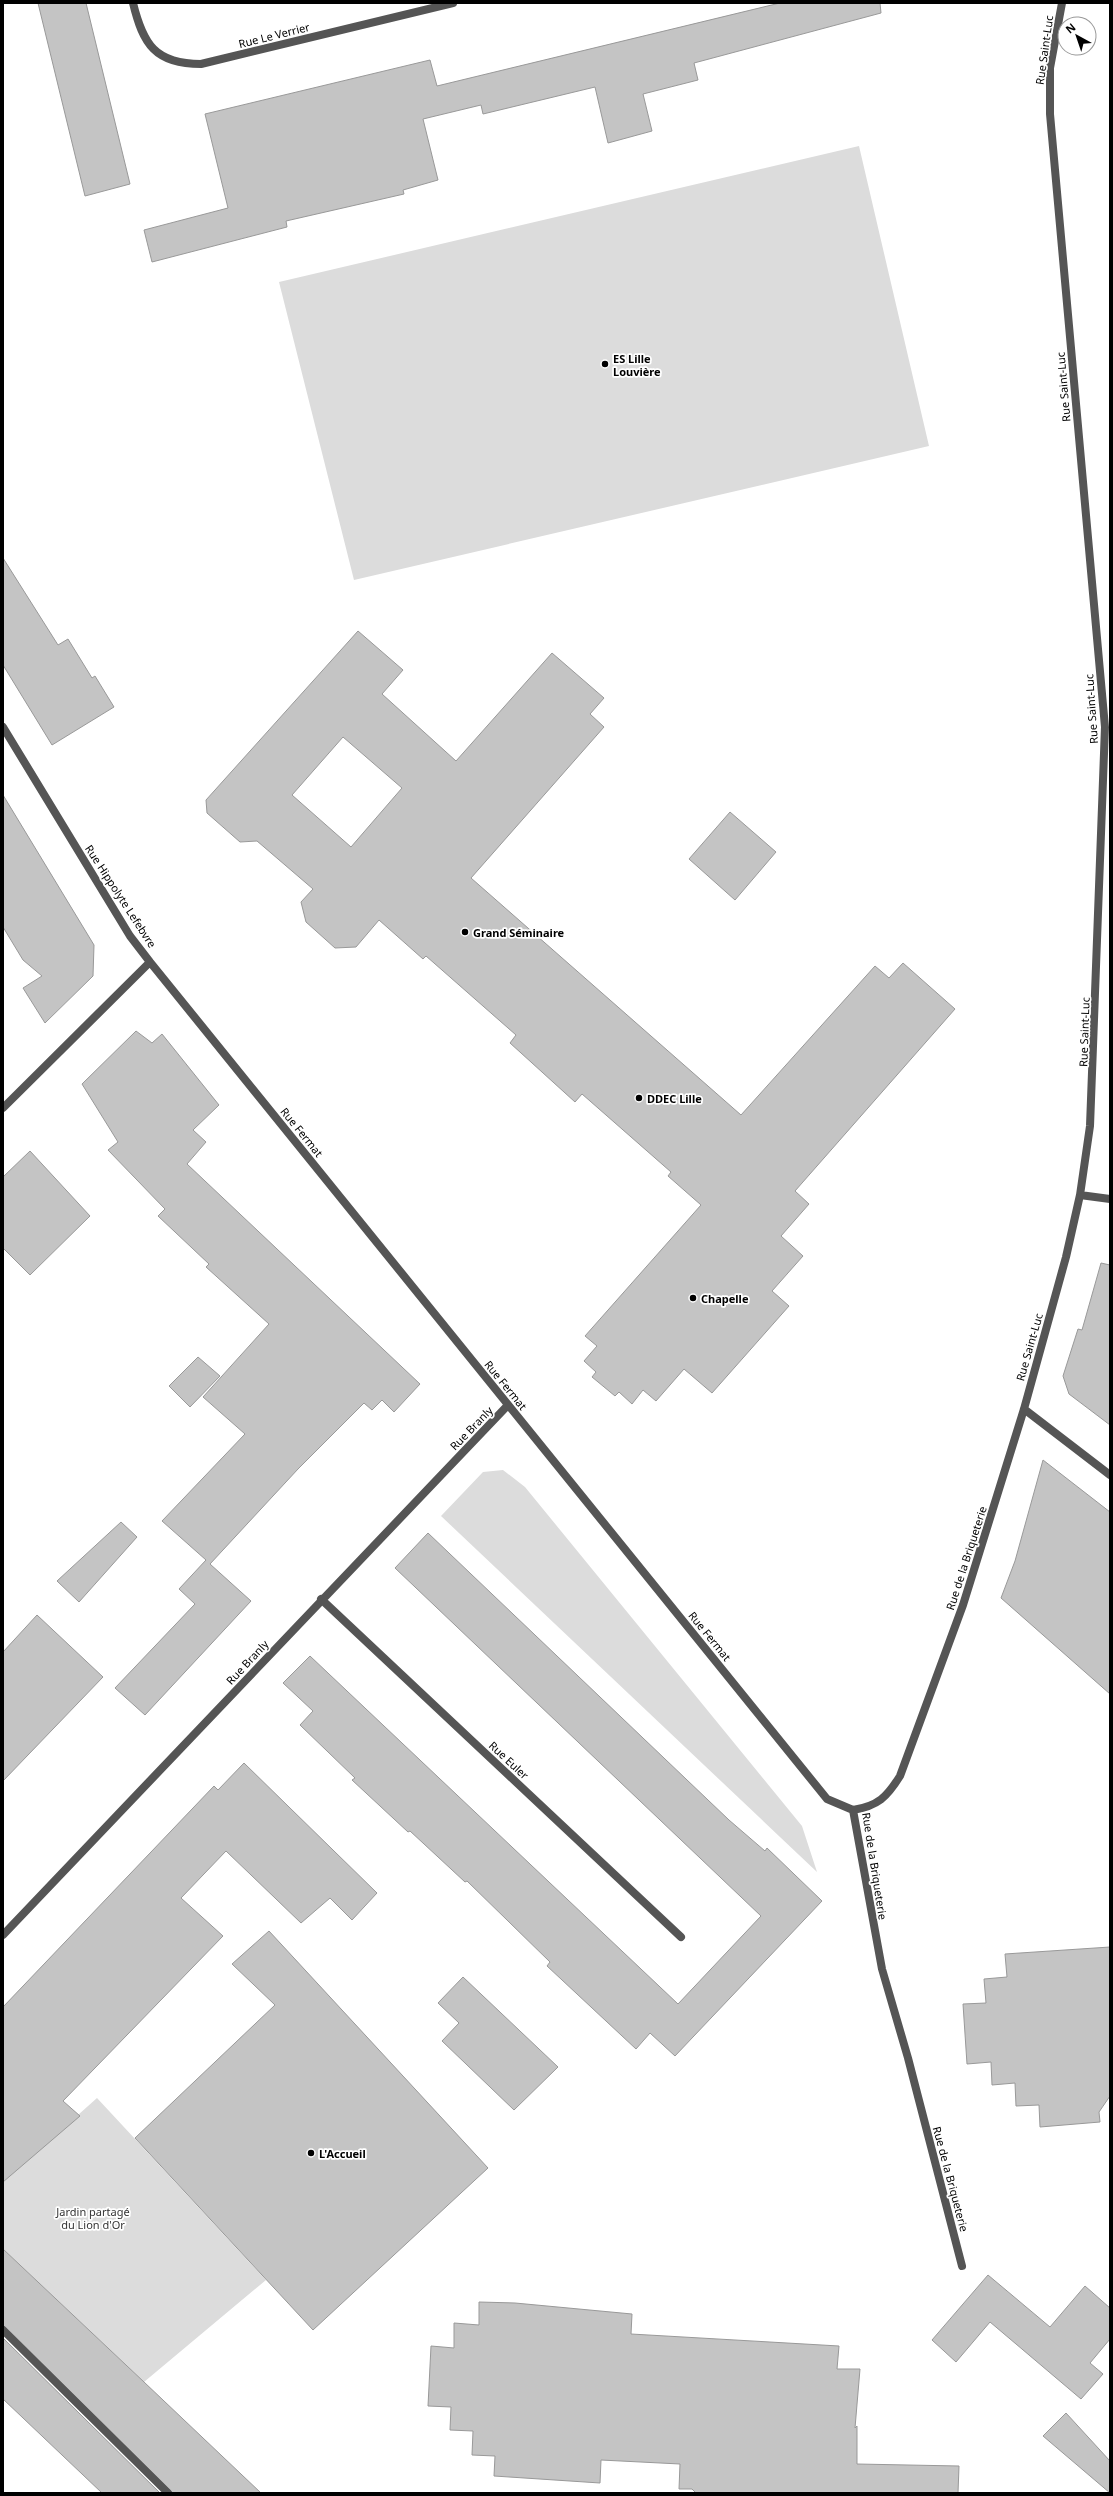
<svg xmlns="http://www.w3.org/2000/svg" width="1113" height="2496" font-family="'Noto Sans',sans-serif">
<style>
.green{fill:#dcdcdc}
.building{fill:#c4c4c4;stroke:#999;fill-rule:evenodd}
.lines{fill:none;stroke-linecap:round;stroke-linejoin:round}
.lane{stroke:#555;stroke-width:8}
.street{stroke:#555;stroke-width:8}
.poi-dot{fill:#000;stroke:#fff;stroke-width:1.5}
.labels{text-anchor:middle;dominant-baseline:central;stroke-width:3.5;stroke-linejoin:round;paint-order:stroke}
.street-label{font-size:11px;fill:#000;stroke:#fff}
.poi-label{font-size:11px;font-weight:bold;fill:#000;stroke:#fff;text-anchor:start}
.park-label{font-size:11px;fill:#333;stroke:#fff}
</style>
<rect width="100%" height="100%" fill="#fff"/>
<path class="green" d="M 859,146 L 929,446 L 354,580 L 279,282 Z
M 503,1470 L 525,1487 L 802,1826 L 817,1872 L 441,1516 L 483,1472 Z
M 97,2098 L 266,2280 L 144,2382 L 3,2249 L 3,2182 Z"/>
<path class="building" d="M 38,3 L 86,3 L 130,184 L 85,196 Z
M 780,3 L 880,3 L 881,13 L 694,63 L 698,80 L 643,94 L 652,131 L 608,143 L 595,87 L 483,114 L 481,105 L 423,119 L 438,180 L 403,190 L 404,194 L 286,221 L 287,227 L 152,262 L 144,230 L 228,208 L 205,114 L 430,60 L 437,86 Z
M 3,558 L 58,645 L 68,639 L 92,678 L 95,676 L 114,707 L 52,745 L 3,665 Z
M 358,631 L 403,670 L 382,694 L 456,761 L 552,653 L 604,698 L 590,714 L 604,727 L 471,878 L 741,1115 L 875,966 L 889,978 L 903,963 L 955,1009 L 795,1191 L 809,1204 L 781,1236 L 803,1256 L 772,1291 L 789,1306 L 712,1393 L 684,1369 L 656,1401 L 643,1390 L 632,1404 L 619,1392 L 615,1396 L 592,1377 L 596,1372 L 584,1361 L 597,1346 L 585,1336 L 701,1205 L 668,1176 L 671,1172 L 582,1094 L 575,1102 L 510,1043 L 516,1035 L 426,956 L 423,959 L 379,920 L 356,947 L 335,948 L 306,922 L 301,902 L 313,889 L 257,841 L 240,842 L 207,813 L 206,800 ZM 343,737 L 402,788 L 351,847 L 292,795 Z
M 3,795 L 94,945 L 93,976 L 45,1023 L 23,988 L 42,976 L 23,960 L 3,927 Z
M 730,812 L 776,852 L 735,900 L 689,859 Z
M 136,1031 L 152,1043 L 162,1034 L 219,1105 L 193,1130 L 206,1142 L 187,1164 L 420,1384 L 394,1412 L 382,1400 L 372,1410 L 364,1403 L 298,1469 L 210,1564 L 251,1601 L 145,1715 L 115,1688 L 195,1604 L 179,1589 L 206,1560 L 162,1521 L 245,1434 L 203,1397 L 269,1324 L 206,1267 L 209,1264 L 158,1216 L 165,1209 L 108,1150 L 118,1142 L 82,1084 Z
M 30,1151 L 90,1216 L 30,1275 L 3,1248 L 3,1177 Z
M 1101,1263 L 1110,1265 L 1110,1425 L 1069,1394 L 1063,1376 L 1078,1329 L 1082,1330 Z
M 198,1357 L 220,1376 L 190,1407 L 169,1386 Z
M 1043,1460 L 1110,1512 L 1110,1694 L 1001,1598 L 1015,1561 Z
M 121,1522 L 137,1537 L 79,1602 L 57,1581 Z
M 428,1533 L 729,1820 L 765,1851 L 767,1848 L 822,1901 L 675,2056 L 650,2033 L 636,2049 L 547,1966 L 550,1962 L 467,1881 L 465,1882 L 410,1831 L 408,1832 L 352,1780 L 355,1778 L 300,1725 L 313,1711 L 283,1683 L 310,1656 L 678,2004 L 761,1916 L 395,1568 Z
M 37,1615 L 103,1677 L 3,1781 L 3,1652 Z
M 244,1763 L 377,1893 L 352,1920 L 330,1898 L 301,1923 L 226,1851 L 181,1898 L 223,1936 L 63,2101 L 80,2116 L 3,2182 L 3,2007 L 214,1786 L 218,1790 Z
M 269,1931 L 488,2168 L 313,2330 L 135,2138 L 275,2005 L 232,1964 Z
M 1110,1947 L 1110,2096 L 1099,2112 L 1100,2122 L 1040,2127 L 1039,2105 L 1016,2106 L 1015,2083 L 992,2085 L 991,2062 L 967,2064 L 963,2004 L 986,2003 L 984,1979 L 1007,1977 L 1005,1954 Z
M 463,1977 L 558,2067 L 514,2110 L 442,2041 L 459,2023 L 438,2003 Z
M 3,2249 L 144,2382 L 261,2493 L 173,2493 L 3,2325 Z
M 988,2275 L 1050,2327 L 1085,2286 L 1110,2308 L 1110,2339 L 1090,2363 L 1103,2374 L 1081,2399 L 990,2322 L 956,2362 L 932,2340 Z
M 479,2302 L 515,2303 L 632,2314 L 631,2334 L 839,2346 L 837,2369 L 860,2369 L 855,2428 L 857,2426 L 857,2464 L 959,2466 L 958,2493 L 696,2493 L 692,2489 L 679,2489 L 680,2464 L 601,2460 L 600,2483 L 494,2476 L 495,2456 L 472,2455 L 473,2431 L 450,2430 L 451,2407 L 428,2406 L 431,2346 L 454,2348 L 454,2323 L 479,2325 Z
M 3,2338 L 160,2493 L 102,2493 L 3,2399 Z
M 1066,2413 L 1110,2461 L 1110,2493 L 1043,2436 Z"/>
<g class="lines">
<path class="lane" d="M 3,2330 L 168,2493"/>
<path class="street" d="M 133,3 C 143,44 155,64 201,64 L 453,3
M 3,727 L 130,936 L 150,962 L 827,1799 L 853,1810
M 3,1108 L 150,962
M 1080,1195 L 1110,1199
M 1024,1409 L 1110,1475
M 321,1599 L 681,1937
M 853,1810 C 878,1806 887,1797 900,1776 L 963,1605 L 1024,1409 L 1066,1257 L 1080,1195 L 1090,1126 L 1105,727 L 1050,114 L 1050,68 L 1062,3
M 853,1810 L 882,1969 L 908,2058 L 962,2266
M 3,1935 L 508,1405"/>
</g>
<g class="poi-dot">
<circle cx="605" cy="364" r="4"/>
<circle cx="465" cy="932" r="4"/>
<circle cx="639" cy="1098" r="4"/>
<circle cx="693" cy="1298" r="4"/>
<circle cx="311" cy="2153" r="4"/>
</g>
<g class="labels">
<g class="street-label">
<text transform="translate(274 35) rotate(-14)">Rue Le Verrier</text>
<text transform="translate(1044 50) rotate(-82)">Rue Saint-Luc</text>
<text transform="translate(1063 387) rotate(-95)">Rue Saint-Luc</text>
<text transform="translate(1091 709) rotate(-94)">Rue Saint-Luc</text>
<text transform="translate(121 896) rotate(57)">Rue Hippolyte Lefebvre</text>
<text transform="translate(1084 1032) rotate(-88)">Rue Saint-Luc</text>
<text transform="translate(302 1132) rotate(51)">Rue Fermat</text>
<text transform="translate(1029 1347) rotate(-74)">Rue Saint-Luc</text>
<text transform="translate(506 1385) rotate(51)">Rue Fermat</text>
<text transform="translate(471 1428) rotate(-46)">Rue Branly</text>
<text transform="translate(966 1558) rotate(-72)">Rue de la Briqueterie</text>
<text transform="translate(710 1636) rotate(51)">Rue Fermat</text>
<text transform="translate(247 1662) rotate(-47)">Rue Branly</text>
<text transform="translate(509 1760) rotate(43)">Rue Euler</text>
<text transform="translate(875 1866) rotate(81)">Rue de la Briqueterie</text>
<text transform="translate(951 2179) rotate(75)">Rue de la Briqueterie</text>
</g>
<g class="poi-label">
<text x="613" y="358">ES Lille<tspan x="613" dy="13">Louvière</tspan></text>
<text x="473" y="932">Grand Séminaire</text>
<text x="647" y="1098">DDEC Lille</text>
<text x="701" y="1298">Chapelle</text>
<text x="319" y="2153">L'Accueil</text>
</g>
<g class="park-label">
<text x="93" y="2211">Jardin partagé<tspan x="93" dy="13">du Lion d'Or</tspan></text>
</g>
</g>
<rect width="1113" height="2496" fill="none" stroke="#000000" stroke-width="8"/>
<g transform="translate(1077 36) rotate(320)"><circle r="19" fill="#ffffff" stroke="#999999"/>
<path d="M0-3L7 15L0 10L-7 15Z" fill="#000000"/>
<text y="-6" font-size="11" font-weight="bold" text-anchor="middle" fill="#000000">N</text>
</g>
</svg>
